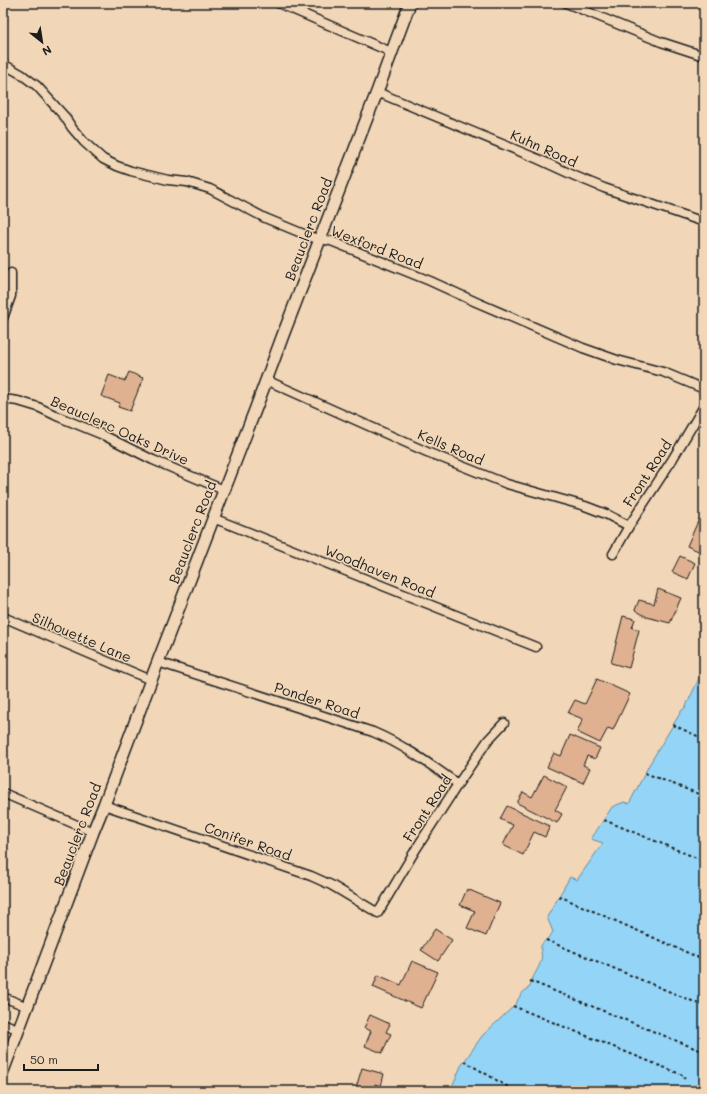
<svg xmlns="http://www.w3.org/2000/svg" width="707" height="1094" font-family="Mali,sans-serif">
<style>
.water{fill:#94d4f6;stroke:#648a9f}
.building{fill:#e0b191;stroke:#1c1c1c}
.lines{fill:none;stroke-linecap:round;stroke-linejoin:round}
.street-casing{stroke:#1c1c1c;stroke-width:11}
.secondary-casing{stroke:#1c1c1c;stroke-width:14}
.path{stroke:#1c1c1c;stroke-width:2;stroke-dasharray:3 3;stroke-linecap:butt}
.street{stroke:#f1d7b8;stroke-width:8}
.secondary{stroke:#f1d7b8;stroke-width:11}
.labels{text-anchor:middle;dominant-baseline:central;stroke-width:3;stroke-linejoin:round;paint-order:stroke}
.street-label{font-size:14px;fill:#1c1c1c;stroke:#f1d7b8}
</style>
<rect width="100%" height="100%" fill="#f1d7b8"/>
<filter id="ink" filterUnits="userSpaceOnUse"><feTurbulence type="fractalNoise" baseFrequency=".025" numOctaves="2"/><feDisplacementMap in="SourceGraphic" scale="8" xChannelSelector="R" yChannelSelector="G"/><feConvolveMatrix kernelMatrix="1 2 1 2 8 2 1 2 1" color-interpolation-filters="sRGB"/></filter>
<g filter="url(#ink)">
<path class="water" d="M 704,668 L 704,1091 L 450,1091 L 461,1066 L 482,1036 L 516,1004 C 519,996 523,991 530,987 C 531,977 539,970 541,960 C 543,955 539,949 542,944 C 545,940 550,937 553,932 L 547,917 L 570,877 L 577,880 L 603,843 L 591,839 L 612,807 L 624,802 L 629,804 L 649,765 L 682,710 L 685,708 Z"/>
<path class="building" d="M 129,372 L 143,378 L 130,411 L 118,407 L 120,403 L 101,396 L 109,375 L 125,381 Z
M 699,519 L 704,521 L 704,549 L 703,553 L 687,546 Z
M 680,556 L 695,563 L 688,579 L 672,572 Z
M 658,589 L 681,598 L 670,623 L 647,617 L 635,610 L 639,600 L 654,604 Z
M 623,616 L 635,619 L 632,628 L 639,630 L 629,668 L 611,663 Z
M 597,679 L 630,694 L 613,730 L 608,728 L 600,743 L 577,732 L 583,719 L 568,713 L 575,700 L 585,704 Z
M 570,735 L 600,748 L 595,759 L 587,756 L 583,765 L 590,768 L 583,783 L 547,767 L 554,753 L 561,756 Z
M 544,775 L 567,787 L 555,810 L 562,814 L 557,823 L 517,803 L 523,792 L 532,797 Z
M 507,806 L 550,826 L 545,837 L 534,832 L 523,855 L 503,845 L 513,825 L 500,819 Z
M 467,889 L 500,903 L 486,936 L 467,928 L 475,911 L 460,905 Z
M 435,929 L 452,940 L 438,961 L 421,950 Z
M 412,961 L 438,972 L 421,1008 L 373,987 L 378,975 L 401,985 Z
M 370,1015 L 390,1024 L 386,1032 L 391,1034 L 382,1053 L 365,1046 L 371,1031 L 364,1028 Z
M 362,1068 L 384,1074 L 381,1086 L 375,1084 L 374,1091 L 355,1091 Z"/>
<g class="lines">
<g class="street-casing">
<path id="street" d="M 278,3 L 391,52
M 566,3 L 661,42 L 704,56
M 3,64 L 21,74 L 37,86 L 65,117 L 72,128 L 84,142 L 103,159 L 117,166 L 131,171 L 168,180 L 187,182 L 210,189 L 265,218 L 311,237 L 331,241 L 430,281 L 476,302 L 583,348 L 617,360 L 663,372 L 704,389
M 377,92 L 538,159 L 575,176 L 604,188 L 704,222
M 3,318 L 11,296 L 11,273
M 266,380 L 427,452 L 507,484 L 585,506 L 606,514 L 629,526
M 3,399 L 18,401 L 38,407 L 59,417 L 103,435 L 153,460 L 224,490
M 213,518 L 536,647
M 613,554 L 629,526 L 672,460 L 704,406
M 3,617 L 151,680
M 158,662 L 373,732 C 404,745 431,765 458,784
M 3,793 L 93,832
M 104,805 L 311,876 L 331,885 L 378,913 L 416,849 L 458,784 L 488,740 L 504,723
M 3,997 L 28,1007
M 3,1023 L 19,1030"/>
</g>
<g class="secondary-casing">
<path id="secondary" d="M 3,1071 L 93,832 L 104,805 L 151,680 L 257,405 L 283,335 L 377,92 L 410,3"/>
</g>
<path class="path" d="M 701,671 L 704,673
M 673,725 L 704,739
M 645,773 L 704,796
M 604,820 L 704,861
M 559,896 L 704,960
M 546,940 L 704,1006
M 530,981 L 704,1052
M 513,1006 L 685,1076 L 683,1081
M 464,1061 L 515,1091"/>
<use href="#street" class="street"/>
<use href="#secondary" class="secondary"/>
</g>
</g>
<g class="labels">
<g class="street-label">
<text transform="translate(544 148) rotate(24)">Kuhn Road</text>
<text transform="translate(308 229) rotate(-69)">Beauclerc Road</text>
<text transform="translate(377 247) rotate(21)">Wexford Road</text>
<text transform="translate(120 430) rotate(24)">Beauclerc Oaks Drive</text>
<text transform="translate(451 447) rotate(23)">Kells Road</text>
<text transform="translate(647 473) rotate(-57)">Front Road</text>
<text transform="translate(192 532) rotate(-69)">Beauclerc Road</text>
<text transform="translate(380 571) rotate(22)">Woodhaven Road</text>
<text transform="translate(82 637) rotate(23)">Silhouette Lane</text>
<text transform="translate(317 700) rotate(18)">Ponder Road</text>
<text transform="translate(427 808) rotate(-57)">Front Road</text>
<text transform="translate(77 834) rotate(-69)">Beauclerc Road</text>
<text transform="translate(248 841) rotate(19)">Conifer Road</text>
</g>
</g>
<rect width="707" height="1094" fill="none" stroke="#f1d7b8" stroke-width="16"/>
<rect x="8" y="8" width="691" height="1078" fill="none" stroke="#1c1c1c" stroke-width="1.5" filter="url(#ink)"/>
<g transform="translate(42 42) rotate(150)" stroke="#f1d7b8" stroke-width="3" paint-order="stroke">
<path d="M0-3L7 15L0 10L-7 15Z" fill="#1c1c1c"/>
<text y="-6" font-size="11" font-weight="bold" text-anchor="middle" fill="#1c1c1c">N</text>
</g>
<path d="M24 1064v6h74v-6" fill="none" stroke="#1c1c1c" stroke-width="2"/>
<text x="30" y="1064" font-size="12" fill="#1c1c1c" stroke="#f1d7b8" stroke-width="3" paint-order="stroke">50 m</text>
</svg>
